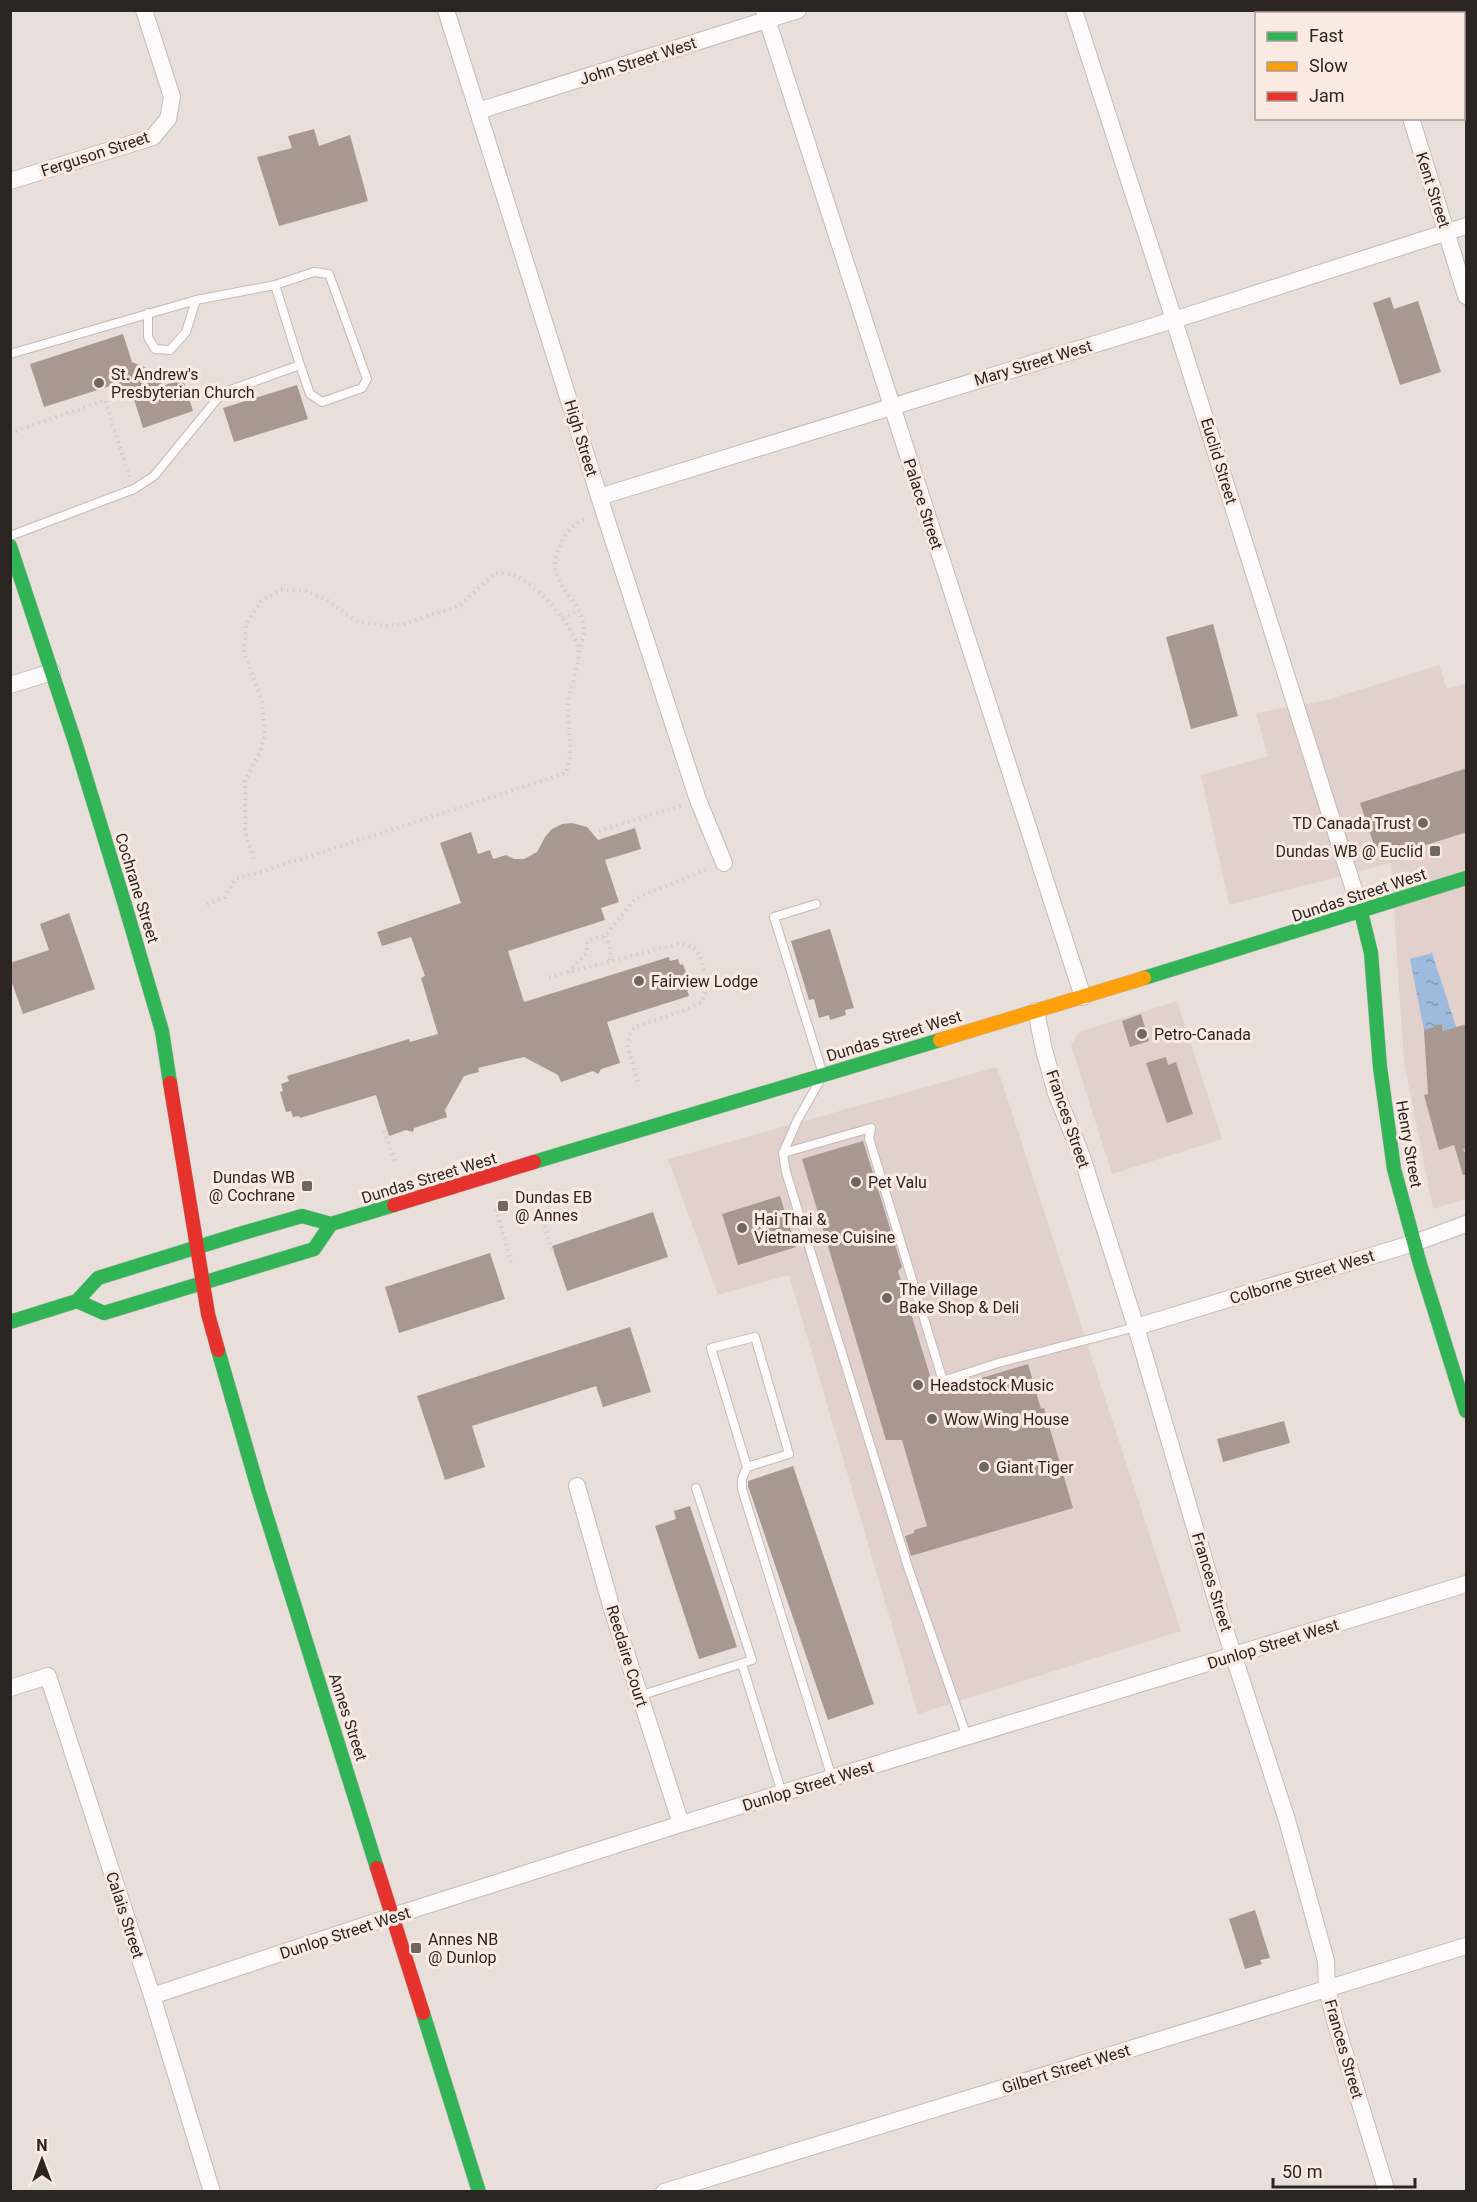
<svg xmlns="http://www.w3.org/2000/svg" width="1477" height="2202" font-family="Roboto,sans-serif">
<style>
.commercial{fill:#e1d0cc}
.water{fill:url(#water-ripples)}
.building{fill:#a89891}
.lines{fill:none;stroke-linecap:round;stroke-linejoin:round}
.lane-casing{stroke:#c2bbb8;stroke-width:10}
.street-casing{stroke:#c2bbb8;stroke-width:18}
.fast-casing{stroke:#c2bbb8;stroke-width:15}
.slow-casing{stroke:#c2bbb8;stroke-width:15}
.jam-casing{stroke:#c2bbb8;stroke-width:15}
.path{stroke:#d0cdcc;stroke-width:4;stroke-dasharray:1.5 4.5;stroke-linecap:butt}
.lane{stroke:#fcfafa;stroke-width:8}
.street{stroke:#fcfafa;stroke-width:16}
.fast{stroke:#30b455;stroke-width:14}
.slow{stroke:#ff9f0a;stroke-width:14}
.jam{stroke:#e5322d;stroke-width:14}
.poi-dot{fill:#6e6763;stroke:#fbeae2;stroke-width:2}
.labels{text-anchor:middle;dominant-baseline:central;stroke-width:6;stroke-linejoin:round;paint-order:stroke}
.street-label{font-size:16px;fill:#2c2623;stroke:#fbeae2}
.poi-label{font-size:16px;fill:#2c2623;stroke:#fbeae2;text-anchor:start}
</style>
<defs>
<pattern id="water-ripples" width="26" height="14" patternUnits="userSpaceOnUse" patternTransform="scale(1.5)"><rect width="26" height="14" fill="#9ebbde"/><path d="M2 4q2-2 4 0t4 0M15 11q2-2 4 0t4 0" fill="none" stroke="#8198b4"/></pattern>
</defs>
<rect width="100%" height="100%" fill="#e8dfdb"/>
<path class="commercial" d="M 1439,665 L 1447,689 L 1466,684 L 1466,1199 L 1433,1209 L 1404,1062 L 1391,863 L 1229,905 L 1201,775 L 1268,756 L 1256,713 L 1324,701 Z
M 1177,1001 L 1222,1139 L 1112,1174 L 1071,1045 L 1079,1032 Z
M 997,1067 L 1181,1631 L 918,1714 L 789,1275 L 718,1295 L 668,1159 Z"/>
<path class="water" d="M 1432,953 L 1464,1051 L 1450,1056 L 1442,1024 L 1424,1030 L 1410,959 Z"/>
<path class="building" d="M 314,129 L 319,146 L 350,135 L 368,201 L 279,226 L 257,157 L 292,148 L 288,136 Z
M 1390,297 L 1394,309 L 1418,301 L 1441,372 L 1400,385 L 1373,303 Z
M 123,334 L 132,362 L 158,373 L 162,386 L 183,379 L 193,411 L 143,428 L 133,396 L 110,386 L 44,407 L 30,364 Z
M 297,385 L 308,419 L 234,442 L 223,408 Z
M 1213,624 L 1238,716 L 1191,729 L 1166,637 Z
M 1467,768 L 1467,832 L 1379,860 L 1360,803 Z
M 572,823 L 587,827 L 598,840 L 635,828 L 641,849 L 605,860 L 619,902 L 601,908 L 605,920 L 508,951 L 524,1002 L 669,957 L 670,961 L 678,959 L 680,965 L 683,964 L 690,985 L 686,986 L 689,996 L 607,1022 L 620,1063 L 601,1069 L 598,1074 L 593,1071 L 561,1082 L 558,1075 L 524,1057 L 478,1068 L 479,1072 L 464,1076 L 445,1110 L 447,1117 L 414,1128 L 413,1132 L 406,1130 L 389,1136 L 376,1095 L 300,1118 L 299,1116 L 293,1117 L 291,1111 L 286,1112 L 280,1092 L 283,1091 L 281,1084 L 289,1081 L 287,1076 L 409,1039 L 410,1042 L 438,1034 L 421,978 L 425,976 L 411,937 L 382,946 L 377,932 L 461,903 L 440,843 L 471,832 L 478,854 L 490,850 L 493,859 L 506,855 L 514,859 L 524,859 L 537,852 L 545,837 L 552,829 L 562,824 Z
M 69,913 L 95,989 L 23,1014 L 10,977 L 10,963 L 49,950 L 40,924 Z
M 830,929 L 854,1008 L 845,1010 L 846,1015 L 830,1020 L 829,1015 L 819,1018 L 814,999 L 809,1000 L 791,941 Z
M 1141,1014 L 1149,1041 L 1130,1047 L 1122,1021 Z
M 1442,1024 L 1443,1031 L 1467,1024 L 1467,1175 L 1463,1175 L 1454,1145 L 1439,1150 L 1424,1095 L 1428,1094 L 1424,1030 Z
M 1166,1057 L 1168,1065 L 1176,1062 L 1193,1114 L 1167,1123 L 1146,1063 Z
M 863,1141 L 902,1267 L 898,1271 L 935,1392 L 1028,1364 L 1041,1409 L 1044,1408 L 1073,1508 L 911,1556 L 905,1536 L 914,1533 L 914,1530 L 927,1526 L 902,1440 L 886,1440 L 802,1159 Z
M 780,1196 L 796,1247 L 738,1265 L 722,1214 Z
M 653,1212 L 668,1257 L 567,1291 L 552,1246 Z
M 490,1253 L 505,1299 L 399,1333 L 385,1287 Z
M 630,1327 L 651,1392 L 603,1407 L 596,1386 L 472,1426 L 485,1467 L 445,1480 L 417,1396 Z
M 1284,1421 L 1290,1443 L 1223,1462 L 1217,1439 Z
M 793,1466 L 874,1704 L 828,1720 L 748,1486 L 748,1481 Z
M 690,1506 L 737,1647 L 699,1659 L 655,1526 L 676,1519 L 674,1511 Z
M 1255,1910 L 1270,1958 L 1260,1960 L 1262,1964 L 1245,1969 L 1229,1919 Z"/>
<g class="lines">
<g class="lane-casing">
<path id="lane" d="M 148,313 L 148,337 L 155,349 L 170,350 L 186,332 L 196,300
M 10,354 L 196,300 L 275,285 L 314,272 L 329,274 L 367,379 L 362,388 L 322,402 L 310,394 L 300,365
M 10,536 L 134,489 L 154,476 L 222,393 L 300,365 L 275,285
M 816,904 L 774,917 L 822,1071
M 819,1082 L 797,1121 L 783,1153 L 786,1172 L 908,1567 L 967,1737
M 783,1153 L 871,1128 L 869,1138 L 943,1381 L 998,1363 L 1136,1327
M 747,1467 L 711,1348 L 755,1337 L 789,1454 L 747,1467 L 742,1479 L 742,1489 L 832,1778
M 742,1664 L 782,1793
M 639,1696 L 752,1660 L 696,1488"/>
</g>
<g class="street-casing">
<path id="street" d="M 446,10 L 604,512 L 698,800 L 724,863
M 764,10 L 1083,997
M 1074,10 L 1168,301 L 1361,912
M 1377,10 L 1378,14
M 478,111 L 798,10
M 1411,118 L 1466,296
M 10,181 L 153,137 L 168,119 L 172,97 L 144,10
M 599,497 L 1196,313 L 1466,226
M 10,685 L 52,672
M 1036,1011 L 1044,1050 L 1056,1093 L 1082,1157 L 1136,1327 L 1222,1620 L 1287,1820 L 1326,1961 L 1327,1989 L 1335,2021 L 1387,2192
M 1136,1327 L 1414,1243 L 1466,1224
M 577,1486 L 612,1609 L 681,1824
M 10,1688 L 48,1676 L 152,1996 L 212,2192
M 152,1996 L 393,1916 L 681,1824 L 1466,1584
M 664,2192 L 1466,1946"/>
</g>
<g class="fast-casing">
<path id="fast" d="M 10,546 L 75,742 L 125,905 L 162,1031 L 170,1083
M 1361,912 L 1371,953 L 1380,1067 L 1394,1169 L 1420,1264 L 1466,1411
M 1144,978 L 1466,878
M 534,1162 L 940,1040
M 77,1301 L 104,1313 L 314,1249 L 331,1224
M 10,1322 L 77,1301 L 98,1278 L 243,1233 L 302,1216 L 331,1224 L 394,1205
M 218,1350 L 259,1492 L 377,1868
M 423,2013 L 479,2192"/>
</g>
<g class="slow-casing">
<path id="slow" d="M 940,1040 L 1144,978"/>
</g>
<g class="jam-casing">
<path id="jam" d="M 170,1083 L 208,1314 L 218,1350
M 394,1205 L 534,1162
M 377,1868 L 423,2013"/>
</g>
<path class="path" d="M 10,433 L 105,400 L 130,479
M 563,618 L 578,611
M 579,652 C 581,645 584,636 584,629 C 582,595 540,584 561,543 C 566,532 575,522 587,518
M 599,831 L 683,805
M 207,904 L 225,897 L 235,879 L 270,869 L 566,773 C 575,745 567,731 568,704 C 569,688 581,664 578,650 C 575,626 536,583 513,575 C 508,573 501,573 495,573 L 459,606 L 404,624 L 388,626 L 358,622 L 325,599 L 306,591 L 281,590 L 261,601 L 246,625 L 244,653 L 262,701 L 265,733 L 261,750 L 245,781 L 245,832 L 255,863
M 605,936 L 611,950 L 610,962
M 568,972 L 587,953 L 587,942 L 593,938 L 605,936 L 636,898 L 708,869
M 549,977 L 678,944 L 692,946 L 700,955 L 708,984 L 702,1002 L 688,1009 L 635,1027 L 629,1036 L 628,1046 L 639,1086
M 384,1131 L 395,1161
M 1464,1151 L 1466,1150
M 536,1197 L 552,1250
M 496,1209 L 511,1262"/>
<use href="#lane" class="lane"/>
<use href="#street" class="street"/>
<use href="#fast" class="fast"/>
<use href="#slow" class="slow"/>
<use href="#jam" class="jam"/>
</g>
<g class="poi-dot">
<circle cx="99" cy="383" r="6"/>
<circle cx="1423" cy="823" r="6"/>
<rect x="1429" y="845" width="12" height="12" rx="3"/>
<circle cx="639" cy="981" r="6"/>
<circle cx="1142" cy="1034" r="6"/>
<circle cx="856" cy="1182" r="6"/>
<rect x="301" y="1180" width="12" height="12" rx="3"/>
<rect x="497" y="1200" width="12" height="12" rx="3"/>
<circle cx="742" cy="1228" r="6"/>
<circle cx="887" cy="1298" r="6"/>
<circle cx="918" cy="1385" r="6"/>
<circle cx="932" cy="1419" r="6"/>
<circle cx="984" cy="1467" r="6"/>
<rect x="410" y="1942" width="12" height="12" rx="3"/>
</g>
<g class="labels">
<g class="street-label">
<text transform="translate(638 61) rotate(-18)">John Street West</text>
<text transform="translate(95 154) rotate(-18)">Ferguson Street</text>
<text transform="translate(1433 190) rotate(72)">Kent Street</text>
<text transform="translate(1033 363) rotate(-17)">Mary Street West</text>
<text transform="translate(581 438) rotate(73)">High Street</text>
<text transform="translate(1219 461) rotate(73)">Euclid Street</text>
<text transform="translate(923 504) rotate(72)">Palace Street</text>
<text transform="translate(137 888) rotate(73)">Cochrane Street</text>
<text transform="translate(1359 895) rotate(-18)">Dundas Street West</text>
<text transform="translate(894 1036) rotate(-17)">Dundas Street West</text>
<text transform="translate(1068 1119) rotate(71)">Frances Street</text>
<text transform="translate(1409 1144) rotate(80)">Henry Street</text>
<text transform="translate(429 1178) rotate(-17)">Dundas Street West</text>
<text transform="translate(1302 1277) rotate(-17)">Colborne Street West</text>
<text transform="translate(1212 1582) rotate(73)">Frances Street</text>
<text transform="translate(1273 1644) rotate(-17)">Dunlop Street West</text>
<text transform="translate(627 1656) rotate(73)">Reedaire Court</text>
<text transform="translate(348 1717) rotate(72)">Annes Street</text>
<text transform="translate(808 1786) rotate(-17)">Dunlop Street West</text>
<text transform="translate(125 1915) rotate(72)">Calais Street</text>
<text transform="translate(345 1933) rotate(-18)">Dunlop Street West</text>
<text transform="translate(1344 2049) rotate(74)">Frances Street</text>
<text transform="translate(1066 2069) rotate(-17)">Gilbert Street West</text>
</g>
<g class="poi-label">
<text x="111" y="374">St. Andrew's<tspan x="111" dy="18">Presbyterian Church</tspan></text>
<text x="1411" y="823" text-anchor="end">TD Canada Trust</text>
<text x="1423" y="851" text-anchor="end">Dundas WB @ Euclid</text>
<text x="651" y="981">Fairview Lodge</text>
<text x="1154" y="1034">Petro-Canada</text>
<text x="295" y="1177" text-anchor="end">Dundas WB<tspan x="295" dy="18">@ Cochrane</tspan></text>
<text x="868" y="1182">Pet Valu</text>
<text x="515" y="1197">Dundas EB<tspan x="515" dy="18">@ Annes</tspan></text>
<text x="754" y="1219">Hai Thai &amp;<tspan x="754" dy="18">Vietnamese Cuisine</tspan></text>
<text x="899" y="1289">The Village<tspan x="899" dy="18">Bake Shop &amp; Deli</tspan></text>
<text x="930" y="1385">Headstock Music</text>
<text x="944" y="1419">Wow Wing House</text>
<text x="996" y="1467">Giant Tiger</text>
<text x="428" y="1939">Annes NB<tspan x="428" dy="18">@ Dunlop</tspan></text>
</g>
</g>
<rect width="1477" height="2202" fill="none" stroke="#2c2623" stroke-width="24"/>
<rect x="1255" y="12" width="210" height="108" fill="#fbeae2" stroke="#a89c96" stroke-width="1.5"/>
<rect x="1267" y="32" width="30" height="9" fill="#30b455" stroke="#a89c96" stroke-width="1.5"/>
<text x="1309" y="42" font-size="18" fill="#2c2623">Fast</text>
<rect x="1267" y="62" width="30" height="9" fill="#ff9f0a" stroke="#a89c96" stroke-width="1.5"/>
<text x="1309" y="72" font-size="18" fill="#2c2623">Slow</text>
<rect x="1267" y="92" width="30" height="9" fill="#e5322d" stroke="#a89c96" stroke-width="1.5"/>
<text x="1309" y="102" font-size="18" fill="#2c2623">Jam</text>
<g transform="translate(42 2160)" stroke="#fbeae2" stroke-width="4.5" paint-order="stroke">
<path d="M0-4.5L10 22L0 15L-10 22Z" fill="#2c2623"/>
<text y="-9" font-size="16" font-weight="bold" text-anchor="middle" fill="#2c2623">N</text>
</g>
<path d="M1273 2178v9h142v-9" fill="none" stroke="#2c2623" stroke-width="3"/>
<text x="1282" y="2178" font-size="18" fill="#2c2623" stroke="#fbeae2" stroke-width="4.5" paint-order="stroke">50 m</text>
</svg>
